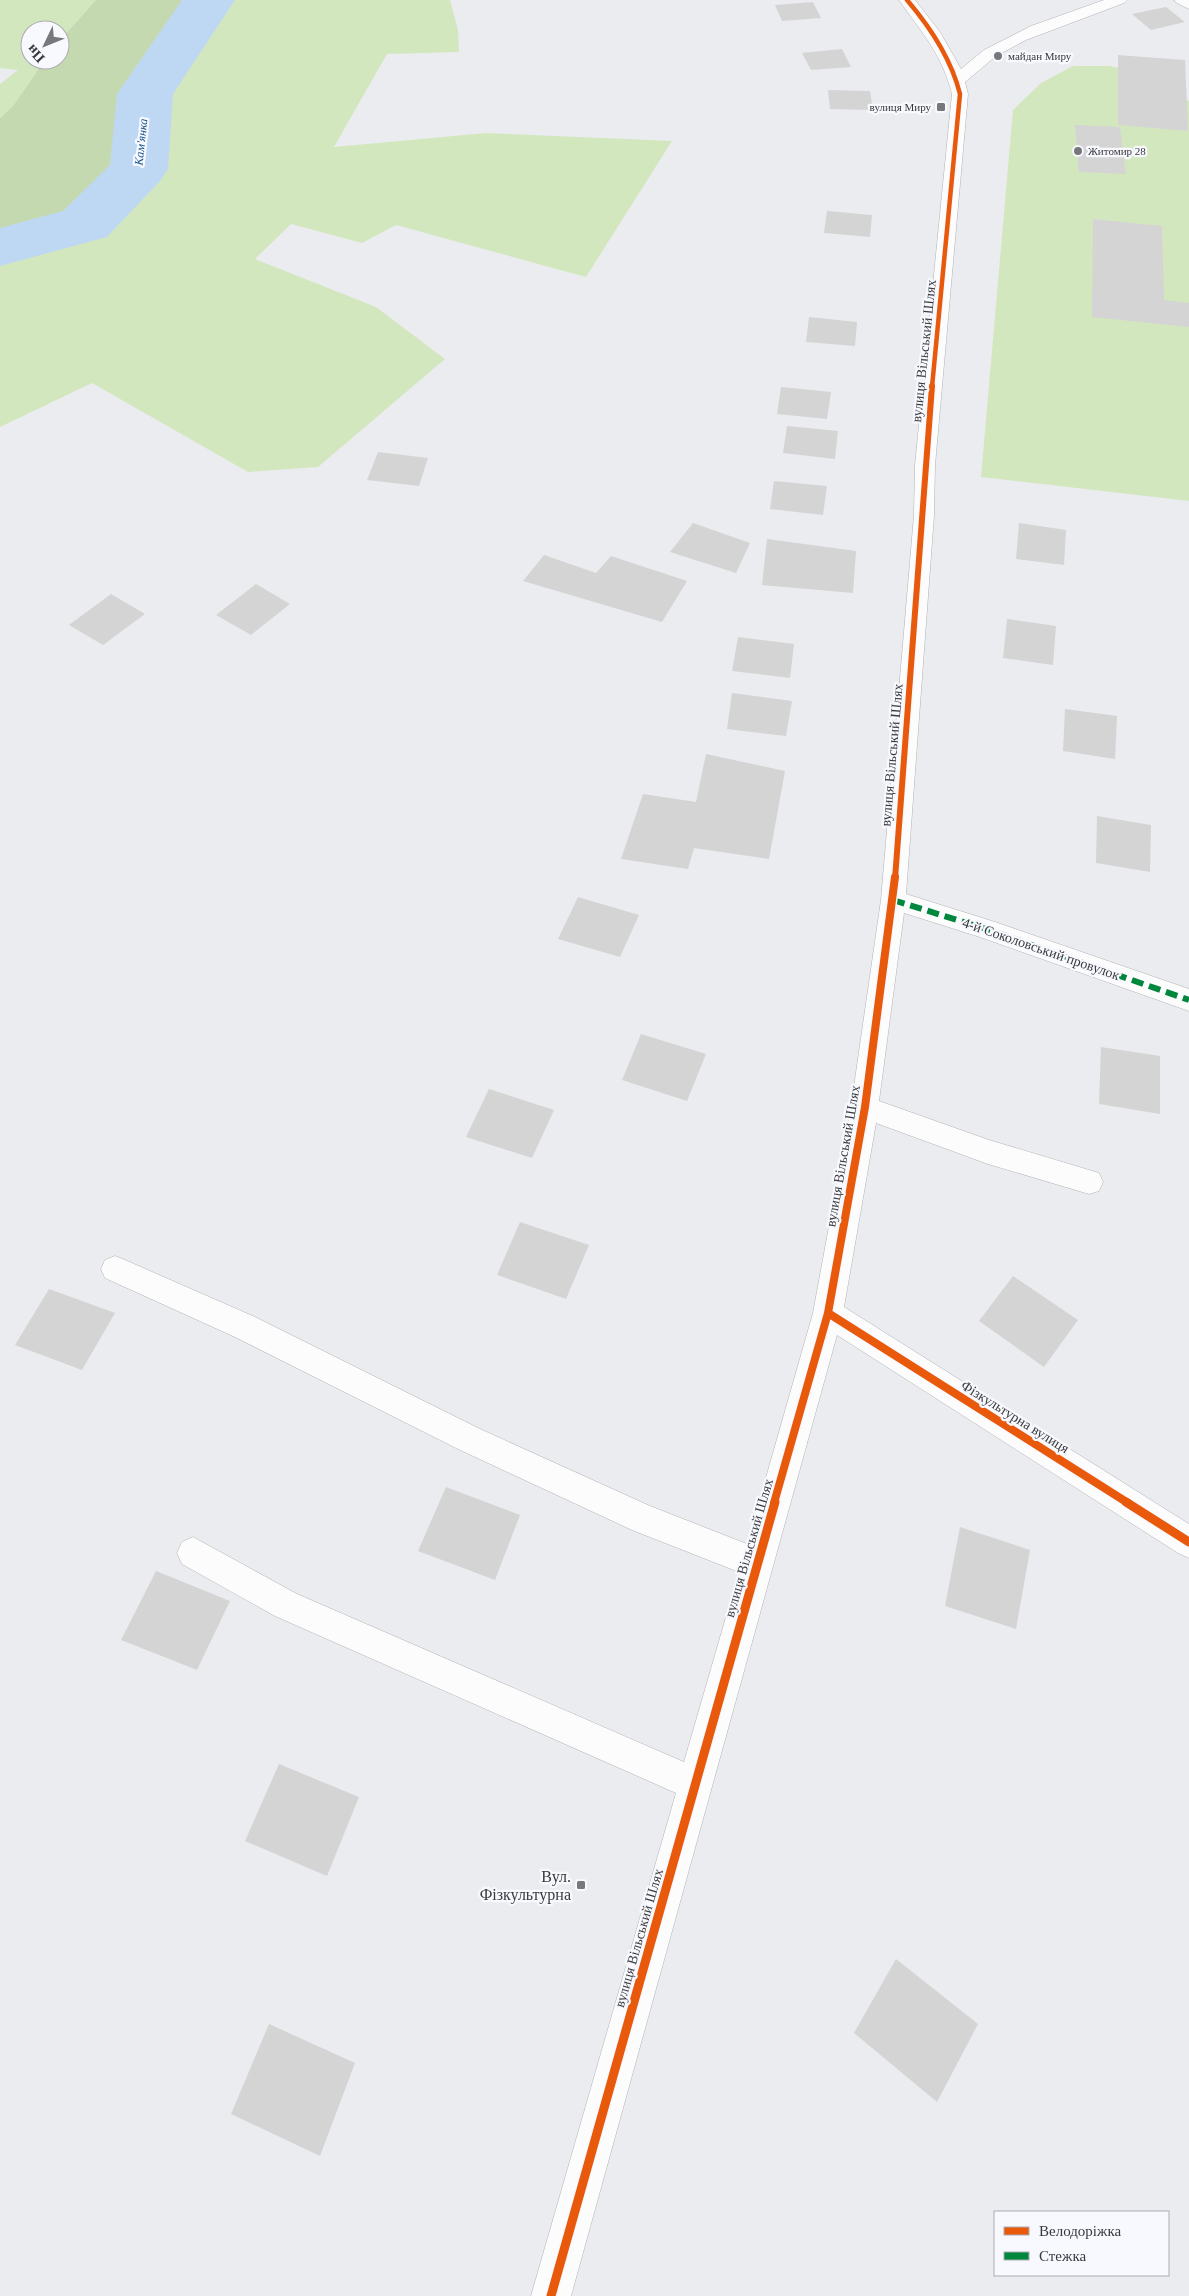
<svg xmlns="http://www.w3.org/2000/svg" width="1189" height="2296" font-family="'Times New Roman',serif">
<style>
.green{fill:#d3e7bf}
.forest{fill:#c5d9b0}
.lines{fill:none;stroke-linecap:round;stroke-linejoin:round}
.river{fill:#bed8f4;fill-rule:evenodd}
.building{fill:#d4d4d4}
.minor-casing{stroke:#b2b2b5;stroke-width:1}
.minor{fill:#fcfcfd;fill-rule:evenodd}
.quiet{stroke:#00873e;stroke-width:6;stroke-dasharray:12 6;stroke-linecap:butt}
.cycleway-far3-casing{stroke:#f8f8ff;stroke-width:6}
.cycleway-far2-casing{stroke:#f8f8ff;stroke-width:9}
.cycleway-far1-casing{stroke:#f8f8ff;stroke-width:11}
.cycleway-casing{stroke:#f8f8ff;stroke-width:12}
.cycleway-far3{stroke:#e8590c;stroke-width:4.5}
.cycleway-far2{stroke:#e8590c;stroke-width:6}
.cycleway-far1{stroke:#e8590c;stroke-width:8}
.cycleway{stroke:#e8590c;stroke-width:9}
.poi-dot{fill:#77787b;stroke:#f8f8ff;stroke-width:2}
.labels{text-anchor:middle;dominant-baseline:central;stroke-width:4.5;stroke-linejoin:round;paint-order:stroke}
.far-poi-label{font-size:11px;fill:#393a3c;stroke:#f8f8ff;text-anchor:start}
.far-water-label{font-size:12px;font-style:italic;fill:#14538b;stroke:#f8f8ff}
.street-label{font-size:14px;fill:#393a3c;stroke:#f8f8ff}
.near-poi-label{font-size:16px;fill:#393a3c;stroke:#f8f8ff;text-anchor:end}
</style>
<rect width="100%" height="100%" fill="#ebecf0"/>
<path class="green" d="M 0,0 L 96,0 L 60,40 L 60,30 L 30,30 L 30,60 L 45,60 L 13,106 L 0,118 L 0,84 L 18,70 L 0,68 Z
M 209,0 L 450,0 L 458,30 L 459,52 L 387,54 L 334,147 L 486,133 L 672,141 L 586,277 L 396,225 L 362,243 L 291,224 L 255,259 L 376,307 L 445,359 L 318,467 L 248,472 L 92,383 L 0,427 L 0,247 L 85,224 L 139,169 L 145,94 L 182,37 Z
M 1073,66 L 1109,66 L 1178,78 L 1181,97 L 1189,101 L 1189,501 L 981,477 L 1013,110 L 1041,83 Z"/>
<path class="forest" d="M 96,0 L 209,0 L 182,37 L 145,94 L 139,169 L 85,224 L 0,247 L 0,118 L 13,106 L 45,60 L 60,60 L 60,40 Z"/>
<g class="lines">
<path class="river" d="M 182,0 L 235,0 L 173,94 L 168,169 L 160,181 L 107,237 L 0,266 L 0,228 L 63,211 L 110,165 L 117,94 Z"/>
</g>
<path class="building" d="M 813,2 L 821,18 L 782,21 L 775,5 Z
M 1166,7 L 1185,22 L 1151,30 L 1132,14 Z
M 842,49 L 851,67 L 811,70 L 802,53 Z
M 1118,55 L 1185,60 L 1188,131 L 1118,125 Z
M 828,90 L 870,91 L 873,110 L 830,109 Z
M 1075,125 L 1120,127 L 1126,174 L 1079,172 Z
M 827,211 L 872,215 L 870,237 L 824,233 Z
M 1093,219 L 1162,226 L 1164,300 L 1189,303 L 1189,327 L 1092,317 Z
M 809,317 L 857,322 L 855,346 L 806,342 Z
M 781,387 L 831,392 L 827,419 L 777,414 Z
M 787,426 L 838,431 L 835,459 L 783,453 Z
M 378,452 L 428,458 L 419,486 L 367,480 Z
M 774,481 L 827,486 L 823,515 L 770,509 Z
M 693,523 L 750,543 L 736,573 L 670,552 Z
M 1019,523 L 1066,530 L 1064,565 L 1016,559 Z
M 767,539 L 856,551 L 853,593 L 762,585 Z
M 544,555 L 596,573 L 611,556 L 687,581 L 662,622 L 523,581 Z
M 256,584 L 290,604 L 251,635 L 216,615 Z
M 111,594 L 145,614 L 103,645 L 69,625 Z
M 1007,619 L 1056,626 L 1053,665 L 1003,658 Z
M 738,637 L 794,644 L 790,678 L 732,671 Z
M 732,693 L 792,701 L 786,736 L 727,729 Z
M 1065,709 L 1117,716 L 1115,759 L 1063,751 Z
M 706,754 L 785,771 L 769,859 L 694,848 L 688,869 L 621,859 L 643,794 L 696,802 Z
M 1097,816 L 1151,825 L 1150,872 L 1096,863 Z
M 578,897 L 639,915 L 620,957 L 558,939 Z
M 641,1034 L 706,1054 L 687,1101 L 622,1080 Z
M 1101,1047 L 1160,1056 L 1160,1114 L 1099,1104 Z
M 489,1089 L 554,1110 L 532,1158 L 466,1137 Z
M 520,1222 L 589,1245 L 566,1299 L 497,1275 Z
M 1013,1276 L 1078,1320 L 1044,1367 L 979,1321 Z
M 49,1289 L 115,1313 L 82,1370 L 15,1345 Z
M 446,1487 L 520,1515 L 495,1580 L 418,1551 Z
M 960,1527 L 1030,1550 L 1016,1629 L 945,1606 Z
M 156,1571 L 230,1601 L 197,1670 L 121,1640 Z
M 279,1764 L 359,1797 L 327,1876 L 245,1841 Z
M 896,1959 L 978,2024 L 937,2102 L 854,2033 Z
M 269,2024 L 355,2063 L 320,2156 L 231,2114 Z"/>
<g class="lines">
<g class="minor-casing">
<path id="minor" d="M 899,0 L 915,0 L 940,32 L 961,69 L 984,50 L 1031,26 L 1104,0 L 1127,0 L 1124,3 L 1026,40 L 996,56 L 965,82 L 968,94 L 935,465 L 934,515 L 906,894 L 995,922 L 1189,989 L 1189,1011 L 980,937 L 904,913 L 879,1101 L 989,1140 L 1099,1173 L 1103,1182 L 1099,1191 L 1089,1194 L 988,1164 L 876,1123 L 844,1307 L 1189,1524 L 1189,1558 L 1178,1553 L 837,1335 L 571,2296 L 531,2296 L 676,1793 L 275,1616 L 182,1564 L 177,1553 L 182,1542 L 193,1537 L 297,1594 L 684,1762 L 739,1572 L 632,1530 L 458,1449 L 235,1337 L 105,1278 L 101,1269 L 105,1260 L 115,1256 L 125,1260 L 255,1317 L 480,1429 L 650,1506 L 747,1544 L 813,1313 L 851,1107 L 881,900 L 914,515 L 915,465 L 952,94 C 942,54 922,33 899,0 Z
M 1174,0 L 1189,0 L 1189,9 L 1177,3 Z"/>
</g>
<use href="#minor" class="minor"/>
<path class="quiet" d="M 893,900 L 986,929 L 1189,1000"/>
<g class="cycleway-far3-casing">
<path id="cycleway-far3" d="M 907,0 C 931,28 951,58 960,94 L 932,387"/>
</g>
<g class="cycleway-far2-casing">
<path id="cycleway-far2" d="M 895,879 L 932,386"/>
</g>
<g class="cycleway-far1-casing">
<path id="cycleway-far1" d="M 828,1313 L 1128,1503
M 774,1503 L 828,1313 L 865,1107 L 895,877"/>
</g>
<g class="cycleway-casing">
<path id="cycleway" d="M 1126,1502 L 1189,1542
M 551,2296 L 775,1502"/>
</g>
<use href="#cycleway-far3" class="cycleway-far3"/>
<use href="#cycleway-far2" class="cycleway-far2"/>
<use href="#cycleway-far1" class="cycleway-far1"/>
<use href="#cycleway" class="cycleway"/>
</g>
<g class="poi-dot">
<circle cx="998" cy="56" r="5"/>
<rect x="936" y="102" width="10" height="10" rx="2.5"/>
<circle cx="1078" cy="151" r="5"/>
<rect x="576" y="1880" width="10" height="10" rx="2.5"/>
</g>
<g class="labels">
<g class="far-poi-label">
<text x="1008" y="56">майдан Миру</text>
<text x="931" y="107" text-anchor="end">вулиця Миру</text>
<text x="1088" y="151">Житомир 28</text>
</g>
<g class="far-water-label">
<text transform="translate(141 142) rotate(-84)">Кам'янка</text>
</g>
<g class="street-label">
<text transform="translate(924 351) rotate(-84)">вулиця Вільський Шлях</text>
<text transform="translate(892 755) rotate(-85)">вулиця Вільський Шлях</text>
<text transform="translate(1041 949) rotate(19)">4-й Соколовський провулок</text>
<text transform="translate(843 1156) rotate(-80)">вулиця Вільський Шлях</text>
<text transform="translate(1015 1417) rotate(32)">Фізкультурна вулиця</text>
<text transform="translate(749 1548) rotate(-74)">вулиця Вільський Шлях</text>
<text transform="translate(639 1938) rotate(-74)">вулиця Вільський Шлях</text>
</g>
<g class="near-poi-label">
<text x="571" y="1876">Вул.<tspan x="571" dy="18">Фізкультурна</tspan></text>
</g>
</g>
<rect x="994" y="2211" width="175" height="65" fill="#f8f8ff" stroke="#acacb1"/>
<rect x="1004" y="2227" width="25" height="8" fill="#e8590c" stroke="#acacb1"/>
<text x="1039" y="2236" font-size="15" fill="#393a3c">Велодоріжка</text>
<rect x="1004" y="2252" width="25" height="8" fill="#00873e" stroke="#acacb1"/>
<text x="1039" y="2261" font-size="15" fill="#393a3c">Стежка</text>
<g transform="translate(45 45) rotate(227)"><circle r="24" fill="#f8f8ff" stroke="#acacb1"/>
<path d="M0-4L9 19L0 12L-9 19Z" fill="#77787b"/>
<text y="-8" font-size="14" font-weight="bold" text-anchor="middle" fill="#393a3c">Пн</text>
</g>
</svg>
